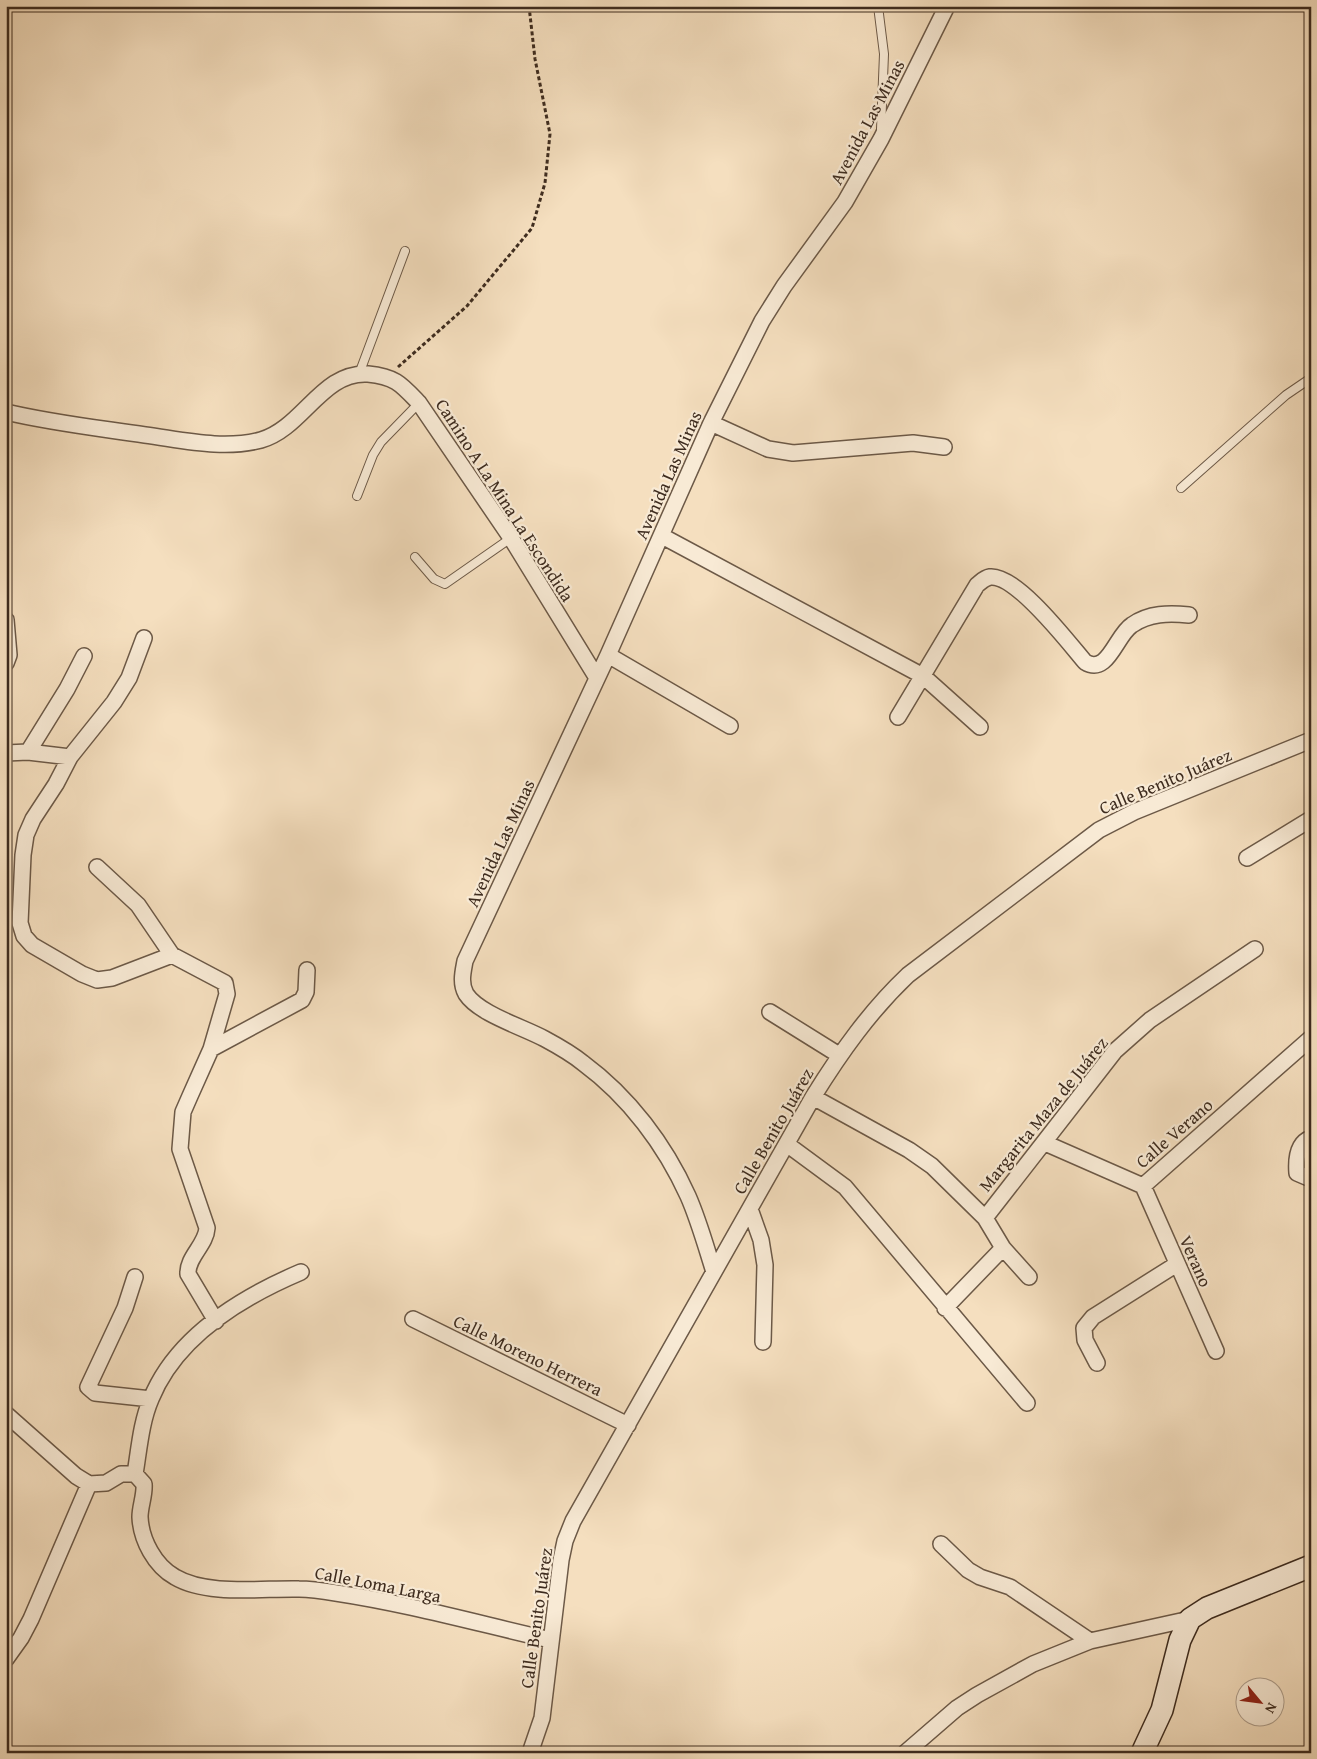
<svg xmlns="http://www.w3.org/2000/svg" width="1317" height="1759" font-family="'Gentium Book Plus',serif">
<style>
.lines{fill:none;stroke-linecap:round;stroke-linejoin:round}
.lane-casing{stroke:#6c5947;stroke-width:10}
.street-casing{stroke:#6c5947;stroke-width:18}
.secondary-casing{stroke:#3e2c1f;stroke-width:24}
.path{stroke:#3e2c1f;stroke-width:3;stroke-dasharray:4 2.5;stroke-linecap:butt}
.lane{stroke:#f8ead5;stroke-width:8}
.street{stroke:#f8ead5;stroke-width:15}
.secondary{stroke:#f8ead5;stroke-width:21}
.labels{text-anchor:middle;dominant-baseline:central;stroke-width:4.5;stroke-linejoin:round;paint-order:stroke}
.street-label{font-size:18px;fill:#3e2c1f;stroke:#f8ead5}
</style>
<rect width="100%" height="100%" fill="#f5dfbf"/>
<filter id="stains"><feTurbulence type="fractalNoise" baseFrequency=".004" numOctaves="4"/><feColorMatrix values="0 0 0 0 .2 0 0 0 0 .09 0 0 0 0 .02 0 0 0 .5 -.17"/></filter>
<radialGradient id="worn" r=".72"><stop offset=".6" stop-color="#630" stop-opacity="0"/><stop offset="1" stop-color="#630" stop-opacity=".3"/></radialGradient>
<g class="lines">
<g class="lane-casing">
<path id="lane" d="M 878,6 L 884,54 L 881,129
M 359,374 L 405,251
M 1181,488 L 1286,395 L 1311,378
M 357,496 L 373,455 L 381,442 L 419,403
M 415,557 L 434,579 L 445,584 L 511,538"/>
</g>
<g class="street-casing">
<path id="street" d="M 6,412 C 52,423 98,428 145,435 C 183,440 223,450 261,440 C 303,428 322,371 368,374 C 396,377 401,384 419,403 L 511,538 L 597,678
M 711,423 L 768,449 L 793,453 L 913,443 L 944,447
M 662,536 L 923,676 L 980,727
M 6,620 L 9,655 L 6,663
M 608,655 L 730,726
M 898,717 L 977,585 C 981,582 984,578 990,577 C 1016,574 1068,642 1085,662 C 1108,676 1116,635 1132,625 C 1149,613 1169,613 1189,615
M 28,752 L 67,689 L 84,656
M 6,753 L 28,752 L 70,757 L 114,702 L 129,678 L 144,638
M 70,757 L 56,784 L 33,819 L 26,835 L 23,855 L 20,923 L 24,936 L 32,945 L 82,974 L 97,980 L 112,978 L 172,955
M 1247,858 L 1311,819
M 97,867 L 138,905 L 172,955 L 225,983 L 227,994 L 211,1049
M 770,1012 L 839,1055
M 813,1097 L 909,1150 L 932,1166 L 985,1218 L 1003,1248 L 1029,1277
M 1311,1138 C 1297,1143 1296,1160 1297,1173 L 1311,1179
M 1045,1143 L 1143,1186
M 788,1145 L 845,1187 L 1027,1403
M 1143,1186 L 1311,1038
M 1143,1186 L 1216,1351
M 750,1209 L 761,1240 L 765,1265 L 763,1342
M 985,1218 L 1115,1051 L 1150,1020 L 1255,949
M 301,1272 C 242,1297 176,1337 151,1399 C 141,1422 139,1450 135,1474 L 144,1484 C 145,1495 140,1506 140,1517 C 141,1540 155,1566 175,1577 C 207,1596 262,1588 299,1589 C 311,1589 324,1591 336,1593 C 409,1604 480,1624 551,1640
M 714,1272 C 706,1247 699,1221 688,1196 C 665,1145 629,1097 583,1063 C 572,1054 558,1046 545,1039 C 523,1027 479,1014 466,994 C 460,983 463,972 465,961 L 608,655 L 711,423 L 762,321 L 784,286 L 845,202 L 881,139 L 947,6
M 135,1277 L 125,1308 L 88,1387 L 95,1393 L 151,1399
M 945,1308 L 1003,1248
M 413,1319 L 628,1425
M 216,1321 L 188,1274 C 187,1257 206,1245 207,1228 L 180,1149 L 183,1112 L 190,1096 L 211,1049 L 302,1000 L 306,992 L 307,970
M 1097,1363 L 1085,1340 L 1084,1328 L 1093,1317 L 1177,1264
M 6,1414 L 76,1476 L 89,1484
M 941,1544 L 968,1570 L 980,1577 L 1010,1587 L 1090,1641
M 6,1659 L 21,1638 L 31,1619 L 89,1484 L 106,1483 L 121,1474 L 135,1474
M 530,1753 L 542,1718 L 561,1560 L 565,1541 L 573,1521 L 813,1097 C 841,1052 870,1011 908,975 L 1099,830 L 1134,812 L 1311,740
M 905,1753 L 957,1708 L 977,1695 L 1033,1664 L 1090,1641 L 1190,1619"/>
</g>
<g class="secondary-casing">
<path id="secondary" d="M 1142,1753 L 1162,1710 L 1180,1640 L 1190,1619 L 1207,1608 L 1311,1566"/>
</g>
<path class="path" d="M 398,367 L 467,306 L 532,228 L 545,183 L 550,134 L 535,59 L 529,6"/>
<use href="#lane" class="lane"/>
<use href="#street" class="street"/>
<use href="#secondary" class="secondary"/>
</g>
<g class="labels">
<g class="street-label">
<text transform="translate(867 122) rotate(-62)">Avenida Las Minas</text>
<text transform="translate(668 475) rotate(-66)">Avenida Las Minas</text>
<text transform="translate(505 500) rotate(57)">Camino A La Mina La Escondida</text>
<text transform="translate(1165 781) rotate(-23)">Calle Benito Juárez</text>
<text transform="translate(500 843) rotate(-65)">Avenida Las Minas</text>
<text transform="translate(1043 1114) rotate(-51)">Margarita Maza de Juárez</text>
<text transform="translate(773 1131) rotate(-60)">Calle Benito Juárez</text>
<text transform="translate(1174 1133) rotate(-41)">Calle Verano</text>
<text transform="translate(1196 1261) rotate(66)">Verano</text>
<text transform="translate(528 1355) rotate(26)">Calle Moreno Herrera</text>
<text transform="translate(378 1584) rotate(11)">Calle Loma Larga</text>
<text transform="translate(536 1618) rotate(-82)">Calle Benito Juárez</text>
</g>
</g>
<rect width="1317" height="1759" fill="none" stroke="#f5dfbf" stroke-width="25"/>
<rect x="8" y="8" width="1302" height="1744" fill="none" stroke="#3e2c1f" stroke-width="2.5"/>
<rect x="12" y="12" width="1292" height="1734" fill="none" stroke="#3e2c1f"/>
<g transform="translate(1260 1702) rotate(119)"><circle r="24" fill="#f8ead5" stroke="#ae9e8c"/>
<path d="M0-4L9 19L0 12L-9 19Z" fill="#8f2418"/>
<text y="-8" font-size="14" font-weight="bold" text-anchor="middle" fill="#3e2c1f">N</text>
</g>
<rect width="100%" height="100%" filter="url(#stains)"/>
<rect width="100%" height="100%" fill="url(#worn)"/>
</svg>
